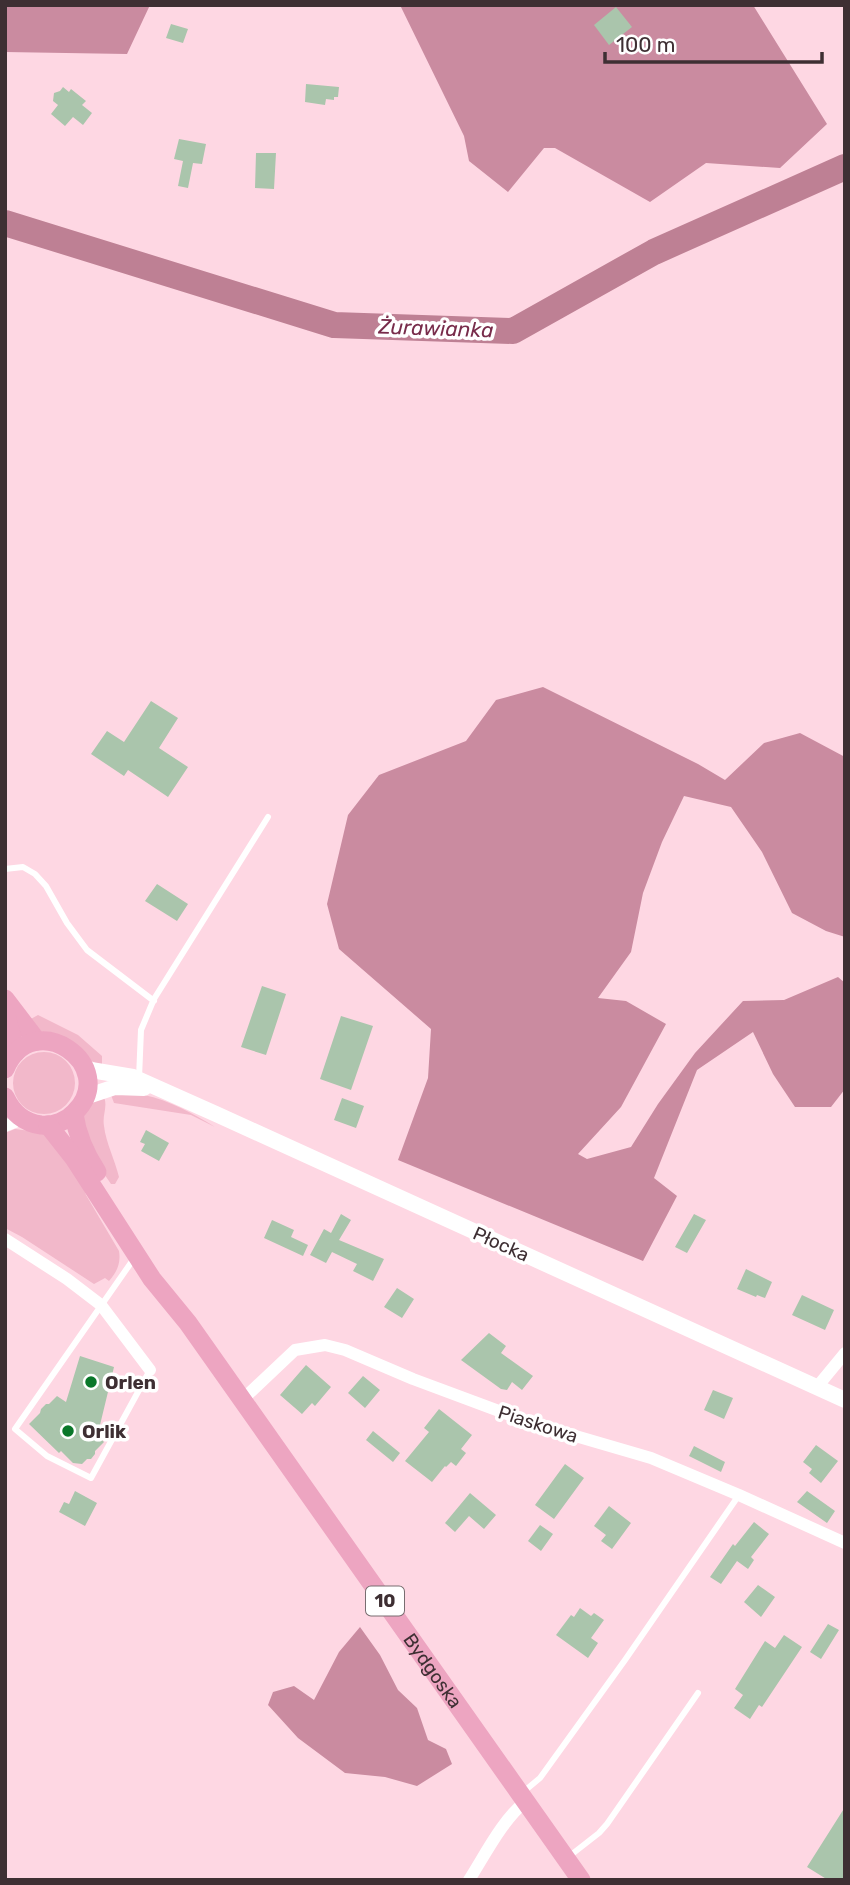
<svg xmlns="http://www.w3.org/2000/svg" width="850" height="1885" font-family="Rubik,sans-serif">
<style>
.green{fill:#f2b8ca}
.forest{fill:#ca8ba0}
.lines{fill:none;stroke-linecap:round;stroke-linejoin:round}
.river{stroke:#be8094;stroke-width:26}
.building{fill:#aac5ac}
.service{stroke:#fff;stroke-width:6}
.minor{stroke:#fff;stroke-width:12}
.tertiary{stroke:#fff;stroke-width:16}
.primary{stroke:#eda5c1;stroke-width:19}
.poi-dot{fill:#0a772a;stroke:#fff;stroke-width:2.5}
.labels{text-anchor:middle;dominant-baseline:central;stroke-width:7;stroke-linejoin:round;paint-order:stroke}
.shield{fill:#fff;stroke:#786d70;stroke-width:2}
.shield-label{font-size:18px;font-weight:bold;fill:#3e2f33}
.street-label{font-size:19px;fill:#3e2f33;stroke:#fff}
.poi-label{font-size:19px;font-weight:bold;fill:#3e2f33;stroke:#fff;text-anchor:start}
.water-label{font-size:21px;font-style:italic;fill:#782c4b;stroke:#fff}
</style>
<rect width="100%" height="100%" fill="#fed7e3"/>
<path class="green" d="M 38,1015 L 78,1035 L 102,1056 L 102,1067 L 41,1031 L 29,1020 Z
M13 1083a31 31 0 1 1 62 0a31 31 0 1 1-62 0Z
M 111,1095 C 122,1095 134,1093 144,1095 C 169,1100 194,1114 215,1127 L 191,1115 L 114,1103 Z
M 104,1097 C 108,1107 102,1115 104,1126 C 106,1143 115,1160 119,1177 L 115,1184 L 111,1184 L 96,1162 L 83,1117 L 91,1103 Z
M 15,1129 L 38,1132 L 47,1135 L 80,1176 L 86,1195 L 119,1251 C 121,1263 117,1272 109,1281 L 105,1278 L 94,1284 L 22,1237 L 5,1228 L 5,1133 Z"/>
<path class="forest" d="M 6,5 L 150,5 L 127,54 L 5,52 Z
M 400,5 L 753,5 L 827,124 L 780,168 L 706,163 L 650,202 L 555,148 L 544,148 L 508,192 L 469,161 L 464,136 Z
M 543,687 L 698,764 L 725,780 L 764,743 L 800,733 L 845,757 L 845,937 L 826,931 L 792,913 L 762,852 L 731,807 L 684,796 L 662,842 L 643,893 L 631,952 L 598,998 L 626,1001 L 666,1024 L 621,1107 L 578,1154 L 587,1159 L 631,1147 L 658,1104 L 695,1053 L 743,1001 L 784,1000 L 838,977 L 845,983 L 845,1089 L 831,1107 L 795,1107 L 773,1074 L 753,1032 L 697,1070 L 654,1178 L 677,1196 L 643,1261 L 398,1160 L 428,1078 L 431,1029 L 339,949 L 327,904 L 348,815 L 379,775 L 466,741 L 496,700 Z
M 360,1627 L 380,1655 L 398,1690 L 417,1708 L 428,1740 L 446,1749 L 452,1764 L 417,1786 L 385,1777 L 345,1773 L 298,1738 L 268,1705 L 273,1692 L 294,1686 L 314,1700 L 339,1652 Z"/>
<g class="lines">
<path class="river" d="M 5,223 L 334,325 L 513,331 L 654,252 L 845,167"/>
</g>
<path class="building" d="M 616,7 L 632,27 L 609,45 L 594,25 Z
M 171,24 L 188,29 L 183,43 L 166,38 Z
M 306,84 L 339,87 L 338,97 L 334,97 L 334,100 L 326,99 L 325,105 L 305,102 Z
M 63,87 L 69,92 L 71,89 L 86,101 L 82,105 L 92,113 L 83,125 L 73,117 L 65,126 L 51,114 L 58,105 L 53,101 L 54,93 L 60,91 Z
M 179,139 L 206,144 L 202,164 L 193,163 L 188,188 L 178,186 L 183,161 L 174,159 Z
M 256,153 L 276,153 L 274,189 L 255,188 Z
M 151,701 L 178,718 L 159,748 L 188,767 L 168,797 L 128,770 L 124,776 L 91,754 L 107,731 L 124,742 Z
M 157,884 L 188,904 L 177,921 L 145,901 Z
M 262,986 L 286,994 L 266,1055 L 241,1047 Z
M 341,1016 L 373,1026 L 351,1090 L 320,1079 Z
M 342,1098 L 364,1106 L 356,1128 L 334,1120 Z
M 146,1130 L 169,1143 L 159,1161 L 141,1151 L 145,1144 L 140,1142 Z
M 341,1214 L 351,1220 L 339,1240 L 384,1259 L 373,1281 L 353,1271 L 357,1264 L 332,1252 L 326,1263 L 310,1255 L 324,1229 L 331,1233 Z
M 694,1214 L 706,1220 L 687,1253 L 675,1247 Z
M 272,1220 L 294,1230 L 291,1237 L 308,1245 L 303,1256 L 264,1238 Z
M 746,1269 L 772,1282 L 765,1298 L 757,1295 L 756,1297 L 737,1289 Z
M 397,1288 L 414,1299 L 402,1318 L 384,1307 Z
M 802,1295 L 834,1310 L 825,1330 L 792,1315 Z
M 489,1333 L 506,1346 L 501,1353 L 533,1376 L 522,1390 L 512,1382 L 507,1390 L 501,1389 L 461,1360 Z
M 80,1356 L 114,1367 L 100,1425 L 99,1437 L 104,1442 L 95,1451 L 95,1454 L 91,1459 L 87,1459 L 82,1464 L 73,1463 L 61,1451 L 59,1453 L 29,1424 L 40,1413 L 41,1409 L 46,1404 L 49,1404 L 57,1396 L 66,1402 Z
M 306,1365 L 331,1387 L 315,1406 L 312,1403 L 302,1414 L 280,1395 Z
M 363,1376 L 380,1390 L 365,1408 L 348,1393 Z
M 713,1390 L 733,1398 L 724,1419 L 704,1410 Z
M 439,1409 L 472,1435 L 461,1449 L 466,1453 L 456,1466 L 451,1462 L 446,1467 L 445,1466 L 432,1482 L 405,1461 L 429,1432 L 424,1428 Z
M 373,1431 L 400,1453 L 393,1462 L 366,1440 Z
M 816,1445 L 838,1461 L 821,1483 L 809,1473 L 812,1469 L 803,1462 Z
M 694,1446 L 725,1462 L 721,1472 L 689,1456 Z
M 565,1464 L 584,1478 L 554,1519 L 535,1505 Z
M 75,1491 L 97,1503 L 85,1526 L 59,1512 L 64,1502 L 69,1504 Z
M 807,1491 L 835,1511 L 827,1523 L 797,1502 Z
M 470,1493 L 496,1515 L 484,1529 L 469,1516 L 455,1532 L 445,1523 Z
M 609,1506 L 631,1523 L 612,1549 L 601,1541 L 606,1535 L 594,1526 Z
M 754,1522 L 769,1534 L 751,1557 L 754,1560 L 748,1569 L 737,1561 L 721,1584 L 710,1577 L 733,1544 L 735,1546 Z
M 540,1525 L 553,1534 L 541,1551 L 528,1541 Z
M 758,1585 L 775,1597 L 761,1617 L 744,1602 Z
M 580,1608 L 591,1616 L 594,1613 L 604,1620 L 591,1638 L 598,1643 L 588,1658 L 556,1635 L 571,1615 L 574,1617 Z
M 828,1624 L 839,1630 L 821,1659 L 810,1652 Z
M 784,1635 L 802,1647 L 762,1707 L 759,1705 L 750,1719 L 734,1708 L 743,1695 L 735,1689 L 765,1641 L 775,1648 Z
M 845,1807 L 845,1880 L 828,1880 L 807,1867 Z"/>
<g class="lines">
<path class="service" d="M 5,869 L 23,867 L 35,874 L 46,886 L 67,923 L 87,950 L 154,1001
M 139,1078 L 141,1030 L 154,999 L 268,817
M 135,1257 L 15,1429 L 47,1456 L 91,1478 L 150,1370
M 522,1793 L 540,1778 L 625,1660 L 739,1495
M 567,1858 L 599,1833 L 607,1824 L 698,1693"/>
<path class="minor" d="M 5,1126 L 23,1119
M 5,1239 L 67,1279 L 101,1305 L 150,1370
M 817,1387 L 845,1353
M 242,1400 L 295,1350 L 325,1345 L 345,1350 L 413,1379 L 531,1423 L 651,1458 L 739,1495 L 845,1543
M 469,1880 C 485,1855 503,1819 526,1801"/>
<path class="tertiary" d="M 85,1069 L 133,1077 L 216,1114 L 845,1400
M 85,1097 L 115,1087 L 144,1088"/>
<g class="primary">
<path d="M 5,999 L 37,1041"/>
<path d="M 5,1012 L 16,1052"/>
<path d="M 5,1069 C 33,1004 121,1066 75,1112 C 67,1121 54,1126 41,1125 C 24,1123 12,1112 5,1097"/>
<path d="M 74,1114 C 77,1135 86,1155 97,1172"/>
<path id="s1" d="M 48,1125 L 74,1158 L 152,1279 L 188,1323 L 581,1880"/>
</g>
</g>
<g class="poi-dot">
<circle cx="91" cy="1382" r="7"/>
<circle cx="68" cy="1431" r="7"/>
</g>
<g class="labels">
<rect class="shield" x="366" y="1586.5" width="38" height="29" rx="5"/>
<g class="shield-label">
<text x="385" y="1601">10</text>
</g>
<g class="street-label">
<text transform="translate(501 1244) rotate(24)">Płocka</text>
<text transform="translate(538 1424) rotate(18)">Piaskowa</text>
<text stroke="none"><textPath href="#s1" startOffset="668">Bydgoska</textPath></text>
</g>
<g class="poi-label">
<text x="105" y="1382">Orlen</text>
<text x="82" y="1431">Orlik</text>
</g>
<g class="water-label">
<text transform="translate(436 328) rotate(2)">Żurawianka</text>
</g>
</g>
<rect width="850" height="1885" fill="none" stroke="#3e2f33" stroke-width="14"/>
<path d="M605 52v10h217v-10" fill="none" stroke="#3e2f33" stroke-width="3.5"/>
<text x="616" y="52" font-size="21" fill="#3e2f33" stroke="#ffffff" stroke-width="5" paint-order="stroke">100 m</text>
</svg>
